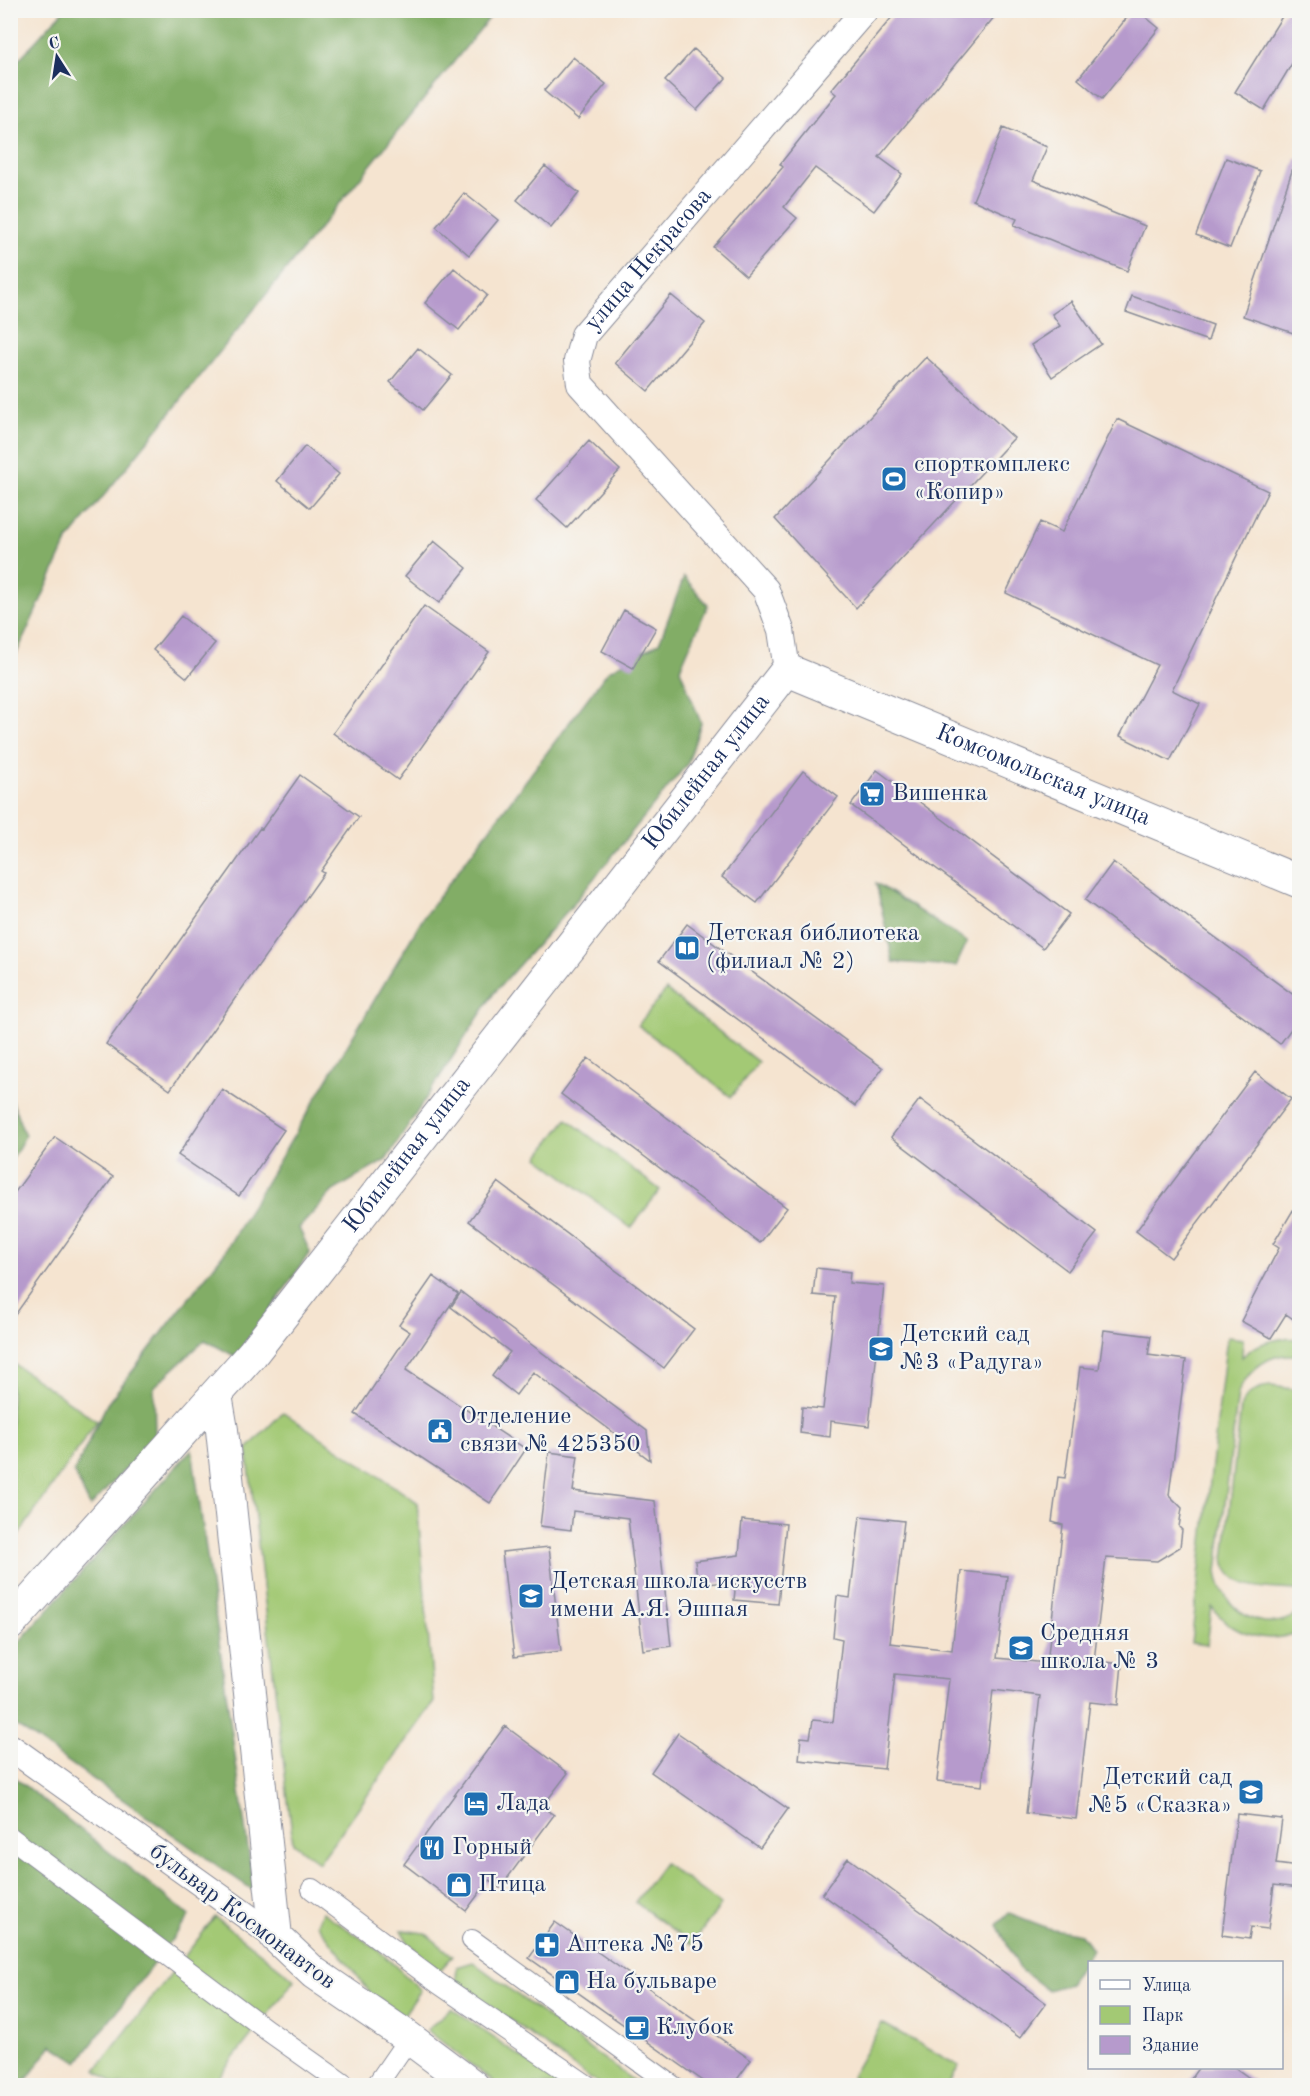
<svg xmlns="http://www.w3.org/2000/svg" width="1310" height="2096" font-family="'Old Standard TT',serif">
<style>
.green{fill:#a3c974;stroke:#5f7c69;stroke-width:1.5}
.forest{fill:#82ad66;stroke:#4e6e62;stroke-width:1.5}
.building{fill:#b69acc}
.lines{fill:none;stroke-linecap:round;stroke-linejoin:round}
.pedestrian-casing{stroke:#888a97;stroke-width:22}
.minor-casing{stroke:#888a97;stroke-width:28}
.tertiary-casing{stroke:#888a97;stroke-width:34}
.pedestrian{stroke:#fff;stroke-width:20}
.minor{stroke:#fff;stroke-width:26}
.tertiary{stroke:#fff;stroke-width:32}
.labels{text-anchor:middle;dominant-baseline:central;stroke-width:4.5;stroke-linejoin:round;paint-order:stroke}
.street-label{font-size:24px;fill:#1b2f5e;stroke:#f6f6f2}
.poi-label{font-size:24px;fill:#1b2f5e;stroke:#f6f6f2;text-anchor:start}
</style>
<rect width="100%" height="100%" fill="#f6f6f2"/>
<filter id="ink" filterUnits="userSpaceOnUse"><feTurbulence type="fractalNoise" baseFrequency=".0167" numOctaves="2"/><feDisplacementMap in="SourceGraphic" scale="12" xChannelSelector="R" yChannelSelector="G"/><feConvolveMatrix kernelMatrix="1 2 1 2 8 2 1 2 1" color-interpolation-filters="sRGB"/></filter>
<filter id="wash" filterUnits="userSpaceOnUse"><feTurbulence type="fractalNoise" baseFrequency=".008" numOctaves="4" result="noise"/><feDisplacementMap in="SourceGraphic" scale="24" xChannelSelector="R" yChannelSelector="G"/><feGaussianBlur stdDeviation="1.35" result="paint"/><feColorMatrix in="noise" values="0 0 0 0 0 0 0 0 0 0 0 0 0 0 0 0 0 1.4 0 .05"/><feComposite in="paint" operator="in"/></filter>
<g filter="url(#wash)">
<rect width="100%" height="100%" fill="#f5e4d0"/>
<path class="green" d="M 666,990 L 758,1062 L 731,1097 L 638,1025 Z
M 567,1119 L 660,1190 L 631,1228 L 538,1157 Z
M 1227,1337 L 1243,1339 L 1242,1357 C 1258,1342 1278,1337 1299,1339 L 1299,1356 C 1271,1351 1249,1368 1238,1393 L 1217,1572 C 1223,1611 1263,1637 1299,1613 L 1299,1632 C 1267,1645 1233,1636 1212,1607 L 1207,1645 L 1191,1643 Z
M 11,1362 L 97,1421 L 11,1546 Z
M 1271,1386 L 1299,1390 L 1300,1589 L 1294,1590 C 1268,1588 1229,1591 1224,1559 L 1241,1406 C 1247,1393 1256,1387 1271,1386 Z
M 283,1412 L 417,1502 L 434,1702 L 319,1863 L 293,1843 L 247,1449 Z
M 664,1863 L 721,1905 L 692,1944 L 635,1902 Z
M 322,1912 L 377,1949 L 421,1990 L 403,2016 L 372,1995 L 317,1924 Z
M 215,1917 L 295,1980 L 212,2085 L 116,2085 L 96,2070 Z
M 401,1930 L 425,1933 L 453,1956 L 439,1971 L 409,1944 Z
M 473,1962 L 639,2085 L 599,2085 L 456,1980 L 457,1967 Z
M 451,2008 L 561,2085 L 497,2085 L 427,2030 Z
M 882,2023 L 959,2066 L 948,2085 L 867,2085 L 851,2077 Z"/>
<path class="forest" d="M 64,10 L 495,11 L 68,540 L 11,666 L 11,68 Z
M 684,577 L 708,605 L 680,669 L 701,723 L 688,763 L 570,908 L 494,993 L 386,1160 L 333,1191 L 299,1228 L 310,1252 L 238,1358 L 205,1340 L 154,1387 L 155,1437 L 90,1507 L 74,1472 L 107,1404 L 224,1253 L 425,915 L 608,671 L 659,643 Z
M 876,883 L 967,942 L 956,966 L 893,962 Z
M 11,1098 L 25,1136 L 11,1161 L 10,1161 Z
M 192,1449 L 254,1891 L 11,1722 L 11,1651 Z
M 10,1774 L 190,1916 L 78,2062 L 52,2045 L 22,2086 L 10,2085 Z
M 1009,1913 L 1048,1928 L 1081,1934 L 1092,1949 L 1069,1984 L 1048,1990 L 1020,1969 L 997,1925 Z"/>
<g id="blocks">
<path class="building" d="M 898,10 L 1000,10 L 879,157 L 902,174 L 874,211 L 815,168 L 784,207 L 797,218 L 746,276 L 713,247 L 783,167 L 780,164 L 836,94 L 831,90 Z
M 1133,10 L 1137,10 L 1159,28 L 1102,99 L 1078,79 Z
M 1286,10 L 1299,10 L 1299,52 L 1264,110 L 1235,92 Z
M 694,49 L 726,78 L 697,110 L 665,81 Z
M 573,57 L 606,84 L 578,119 L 544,91 Z
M 1003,128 L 1047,147 L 1033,180 L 1145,226 L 1127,271 L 1014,225 L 1017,219 L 973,200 Z
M 1226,158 L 1260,171 L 1230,248 L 1196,235 Z
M 1296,159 L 1299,159 L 1299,335 L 1243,316 Z
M 545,166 L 579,193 L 551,228 L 517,200 Z
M 464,193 L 498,220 L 469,255 L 436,227 Z
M 454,268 L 487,295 L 459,330 L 425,303 Z
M 671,295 L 705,323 L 648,391 L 615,363 Z
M 1132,296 L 1213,325 L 1208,341 L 1126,312 Z
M 1071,301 L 1101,344 L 1052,377 L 1031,345 L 1060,326 L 1052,314 Z
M 418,348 L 452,375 L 423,410 L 390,382 Z
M 926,357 L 1014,438 L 856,608 L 775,519 Z
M 1117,419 L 1268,491 L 1172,690 L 1200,704 L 1170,761 L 1120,736 L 1157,665 L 1006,593 L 1040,522 L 1062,532 Z
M 589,441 L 620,470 L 567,528 L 536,500 Z
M 305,446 L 339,474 L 310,508 L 277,481 Z
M 434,541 L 467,568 L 439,603 L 405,576 Z
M 424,606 L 489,652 L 398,780 L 333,733 Z
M 624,610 L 656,628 L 633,668 L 602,651 Z
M 181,616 L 215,643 L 187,678 L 153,650 Z
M 877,770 L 1069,914 L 1043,948 L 851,805 Z
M 803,771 L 838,797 L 757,903 L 722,877 Z
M 300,775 L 359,817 L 321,871 L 324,873 L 170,1090 L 106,1044 L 260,828 L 262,829 Z
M 1113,862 L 1299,999 L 1299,1018 L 1280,1044 L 1085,900 Z
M 687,924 L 883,1068 L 855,1106 L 659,961 Z
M 588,1058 L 787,1208 L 760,1243 L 561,1094 Z
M 1255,1072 L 1291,1099 L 1171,1258 L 1136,1231 Z
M 222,1089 L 284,1130 L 239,1196 L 178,1155 Z
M 920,1099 L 1097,1233 L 1068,1271 L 891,1137 Z
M 55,1137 L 113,1177 L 10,1322 L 10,1199 Z
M 498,1182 L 694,1329 L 664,1368 L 469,1221 Z
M 1299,1200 L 1299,1323 L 1286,1314 L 1271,1338 L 1241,1321 L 1279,1248 L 1273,1244 Z
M 816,1268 L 850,1272 L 849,1283 L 884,1286 L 869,1426 L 831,1421 L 830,1437 L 800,1433 L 802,1407 L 823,1409 L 835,1297 L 813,1295 Z
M 433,1276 L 458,1294 L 406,1370 L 526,1449 L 490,1503 L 355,1414 L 410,1332 L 399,1325 Z
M 461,1292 L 647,1431 L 650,1460 L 533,1372 L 516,1395 L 492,1376 L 510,1352 L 451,1307 Z
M 1104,1330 L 1151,1336 L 1148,1355 L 1186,1360 L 1169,1495 L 1182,1508 L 1179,1527 L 1182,1530 L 1180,1547 L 1157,1561 L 1106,1558 L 1094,1661 L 1122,1664 L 1118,1705 L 1090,1702 L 1076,1819 L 1026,1813 L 1040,1696 L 993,1690 L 982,1786 L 937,1781 L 949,1679 L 895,1674 L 884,1769 L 799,1760 L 801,1737 L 810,1738 L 813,1720 L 833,1722 L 842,1639 L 833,1637 L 837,1596 L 850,1598 L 860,1516 L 904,1521 L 890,1643 L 952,1650 L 961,1571 L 1007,1576 L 997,1658 L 1047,1663 L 1063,1525 L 1052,1522 L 1058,1477 L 1065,1478 L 1080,1367 L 1099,1369 Z
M 549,1452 L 578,1456 L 573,1491 L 655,1501 L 671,1646 L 643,1650 L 628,1518 L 573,1511 L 571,1530 L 540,1526 Z
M 742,1520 L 786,1524 L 778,1604 L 734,1600 L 736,1581 L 698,1585 L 695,1561 L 739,1555 Z
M 549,1547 L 561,1651 L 514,1657 L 502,1552 Z
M 505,1726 L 568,1773 L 542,1807 L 554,1815 L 500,1888 L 489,1880 L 466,1911 L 404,1864 Z
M 678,1733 L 788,1809 L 760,1848 L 651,1772 Z
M 1237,1814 L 1282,1819 L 1276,1864 L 1299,1867 L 1299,1888 L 1274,1885 L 1268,1929 L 1251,1927 L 1249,1939 L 1222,1935 Z
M 848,1858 L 1046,2003 L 1020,2038 L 822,1894 Z
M 555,1922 L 751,2060 L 733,2085 L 709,2085 L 529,1958 Z
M 1199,2067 L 1234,2067 L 1259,2085 L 1186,2085 Z"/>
</g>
</g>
<g filter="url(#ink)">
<use href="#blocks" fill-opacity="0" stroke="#888a97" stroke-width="1.5"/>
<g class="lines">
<g class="pedestrian-casing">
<path id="pedestrian" d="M 10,1837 L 267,2030 L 346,2086
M 312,1889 L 438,1983 L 588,2086
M 472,1940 L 673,2086
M 376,2086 L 409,2038"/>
</g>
<g class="minor-casing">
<g id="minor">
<path id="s1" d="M 787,670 L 781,630 L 766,590 L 580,384 L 577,361 L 584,335 L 865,10"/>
<path d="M 10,1747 L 276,1937"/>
</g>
</g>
<g class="tertiary-casing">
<g id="tertiary">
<path d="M 216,1395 L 222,1430 L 276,1937 L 314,1973 L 409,2038 L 473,2086"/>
<path id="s2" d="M 10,1624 L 252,1354 L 787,670 L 1300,882"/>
</g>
</g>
<use href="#pedestrian" class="pedestrian"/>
<use href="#minor" class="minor"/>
<use href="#tertiary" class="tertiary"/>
</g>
</g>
<defs>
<g id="stadium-square" transform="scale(1.35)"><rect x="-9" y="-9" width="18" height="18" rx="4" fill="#1f6fb2" stroke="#f6f6f2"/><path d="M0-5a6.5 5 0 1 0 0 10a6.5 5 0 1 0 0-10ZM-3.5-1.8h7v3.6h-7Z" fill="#fff"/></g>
<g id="supermarket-square" transform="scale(1.35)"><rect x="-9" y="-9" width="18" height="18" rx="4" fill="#1f6fb2" stroke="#f6f6f2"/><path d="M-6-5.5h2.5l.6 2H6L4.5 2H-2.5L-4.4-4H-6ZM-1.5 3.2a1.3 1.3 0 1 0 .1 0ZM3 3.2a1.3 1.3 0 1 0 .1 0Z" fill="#fff"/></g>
<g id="library-square" transform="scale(1.35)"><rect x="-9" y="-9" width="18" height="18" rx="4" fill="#1f6fb2" stroke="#f6f6f2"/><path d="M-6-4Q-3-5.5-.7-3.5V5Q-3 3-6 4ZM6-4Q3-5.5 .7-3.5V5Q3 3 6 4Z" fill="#fff"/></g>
<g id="school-square" transform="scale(1.35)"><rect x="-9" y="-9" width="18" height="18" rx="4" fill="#1f6fb2" stroke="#f6f6f2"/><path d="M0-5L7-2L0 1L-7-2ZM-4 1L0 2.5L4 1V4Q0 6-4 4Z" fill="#fff"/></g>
<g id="civic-square" transform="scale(1.35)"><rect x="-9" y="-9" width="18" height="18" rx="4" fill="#1f6fb2" stroke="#f6f6f2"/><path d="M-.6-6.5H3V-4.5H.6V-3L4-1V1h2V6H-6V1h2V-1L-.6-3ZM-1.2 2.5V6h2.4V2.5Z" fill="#fff"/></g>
<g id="hotel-square" transform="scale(1.35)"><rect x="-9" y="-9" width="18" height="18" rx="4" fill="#1f6fb2" stroke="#f6f6f2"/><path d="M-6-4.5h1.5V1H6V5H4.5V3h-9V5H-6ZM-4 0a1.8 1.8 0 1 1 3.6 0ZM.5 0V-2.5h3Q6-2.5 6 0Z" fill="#fff"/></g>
<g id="restaurant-square" transform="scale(1.35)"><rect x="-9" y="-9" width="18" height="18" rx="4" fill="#1f6fb2" stroke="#f6f6f2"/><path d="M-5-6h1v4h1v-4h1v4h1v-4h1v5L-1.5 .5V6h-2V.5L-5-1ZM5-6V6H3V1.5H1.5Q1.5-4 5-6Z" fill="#fff"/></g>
<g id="shop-square" transform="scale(1.35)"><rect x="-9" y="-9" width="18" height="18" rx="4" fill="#1f6fb2" stroke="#f6f6f2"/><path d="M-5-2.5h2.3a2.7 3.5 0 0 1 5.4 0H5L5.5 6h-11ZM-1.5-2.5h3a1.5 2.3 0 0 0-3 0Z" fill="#fff"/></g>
<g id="pharmacy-square" transform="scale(1.35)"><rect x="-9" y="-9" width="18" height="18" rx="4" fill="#1f6fb2" stroke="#f6f6f2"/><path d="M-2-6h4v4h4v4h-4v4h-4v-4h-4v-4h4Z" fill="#fff"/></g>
<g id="cafe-square" transform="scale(1.35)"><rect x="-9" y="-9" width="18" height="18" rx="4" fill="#1f6fb2" stroke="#f6f6f2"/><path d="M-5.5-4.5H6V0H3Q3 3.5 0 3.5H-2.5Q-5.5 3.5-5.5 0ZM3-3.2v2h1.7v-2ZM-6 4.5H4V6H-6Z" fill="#fff"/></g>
</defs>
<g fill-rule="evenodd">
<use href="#stadium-square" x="894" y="479"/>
<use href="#supermarket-square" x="872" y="794"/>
<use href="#library-square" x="687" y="948"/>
<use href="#school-square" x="881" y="1349"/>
<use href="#civic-square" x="440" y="1431"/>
<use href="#school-square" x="531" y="1596"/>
<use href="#school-square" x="1021" y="1648"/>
<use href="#school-square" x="1251" y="1792"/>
<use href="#hotel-square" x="476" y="1804"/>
<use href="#restaurant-square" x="432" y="1848"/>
<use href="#shop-square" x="459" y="1885"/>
<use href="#pharmacy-square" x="547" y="1945"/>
<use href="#shop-square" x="567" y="1982"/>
<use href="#cafe-square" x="637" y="2028"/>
</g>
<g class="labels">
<g class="street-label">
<text stroke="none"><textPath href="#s1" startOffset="510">улица Некрасова</textPath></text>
<text stroke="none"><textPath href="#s2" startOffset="1101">Юбилейная улица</textPath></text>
<text stroke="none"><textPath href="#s2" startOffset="1508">Комсомольская улица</textPath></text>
<text stroke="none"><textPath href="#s2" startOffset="615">Юбилейная улица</textPath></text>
<text transform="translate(242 1917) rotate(37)">бульвар Космонавтов</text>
</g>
<g class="poi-label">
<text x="914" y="465">спорткомплекс<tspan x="914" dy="28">«Копир»</tspan></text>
<text x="892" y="794">Вишенка</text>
<text x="706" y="934">Детская библиотека<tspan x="706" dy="28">(филиал № 2)</tspan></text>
<text x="900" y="1335">Детский сад<tspan x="900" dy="28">№3 «Радуга»</tspan></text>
<text x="460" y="1417">Отделение<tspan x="460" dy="28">связи № 425350</tspan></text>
<text x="550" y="1582">Детская школа искусств<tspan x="550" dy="28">имени А.Я. Эшпая</tspan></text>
<text x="1040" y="1634">Средняя<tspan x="1040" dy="28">школа № 3</tspan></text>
<text x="1232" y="1778" text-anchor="end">Детский сад<tspan x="1232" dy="28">№5 «Сказка»</tspan></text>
<text x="496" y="1804">Лада</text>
<text x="452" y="1848">Горный</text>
<text x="478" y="1885">Птица</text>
<text x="566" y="1945">Аптека №75</text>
<text x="586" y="1982">На бульваре</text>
<text x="656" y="2028">Клубок</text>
</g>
</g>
<rect width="1310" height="2096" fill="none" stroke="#f6f6f2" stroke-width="36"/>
<rect x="1088" y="1961" width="195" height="108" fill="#f6f6f2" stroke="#9ea6b7" stroke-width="1.5"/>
<rect x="1100" y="1980" width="30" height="9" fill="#ffffff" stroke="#9ea6b7" stroke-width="1.5"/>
<text x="1142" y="1991" font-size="18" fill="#1b2f5e">Улица</text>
<rect x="1100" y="2006" width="30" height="18" fill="#a3c974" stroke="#9ea6b7" stroke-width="1.5"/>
<text x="1142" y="2021" font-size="18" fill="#1b2f5e">Парк</text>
<rect x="1100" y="2036" width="30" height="18" fill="#b69acc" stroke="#9ea6b7" stroke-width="1.5"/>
<text x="1142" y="2051" font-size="18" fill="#1b2f5e">Здание</text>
<g transform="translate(57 57) rotate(348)" stroke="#f6f6f2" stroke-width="4.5" paint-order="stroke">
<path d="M0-4.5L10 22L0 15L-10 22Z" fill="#1b2f5e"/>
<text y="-9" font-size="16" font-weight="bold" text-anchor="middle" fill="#1b2f5e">С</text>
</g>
</svg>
